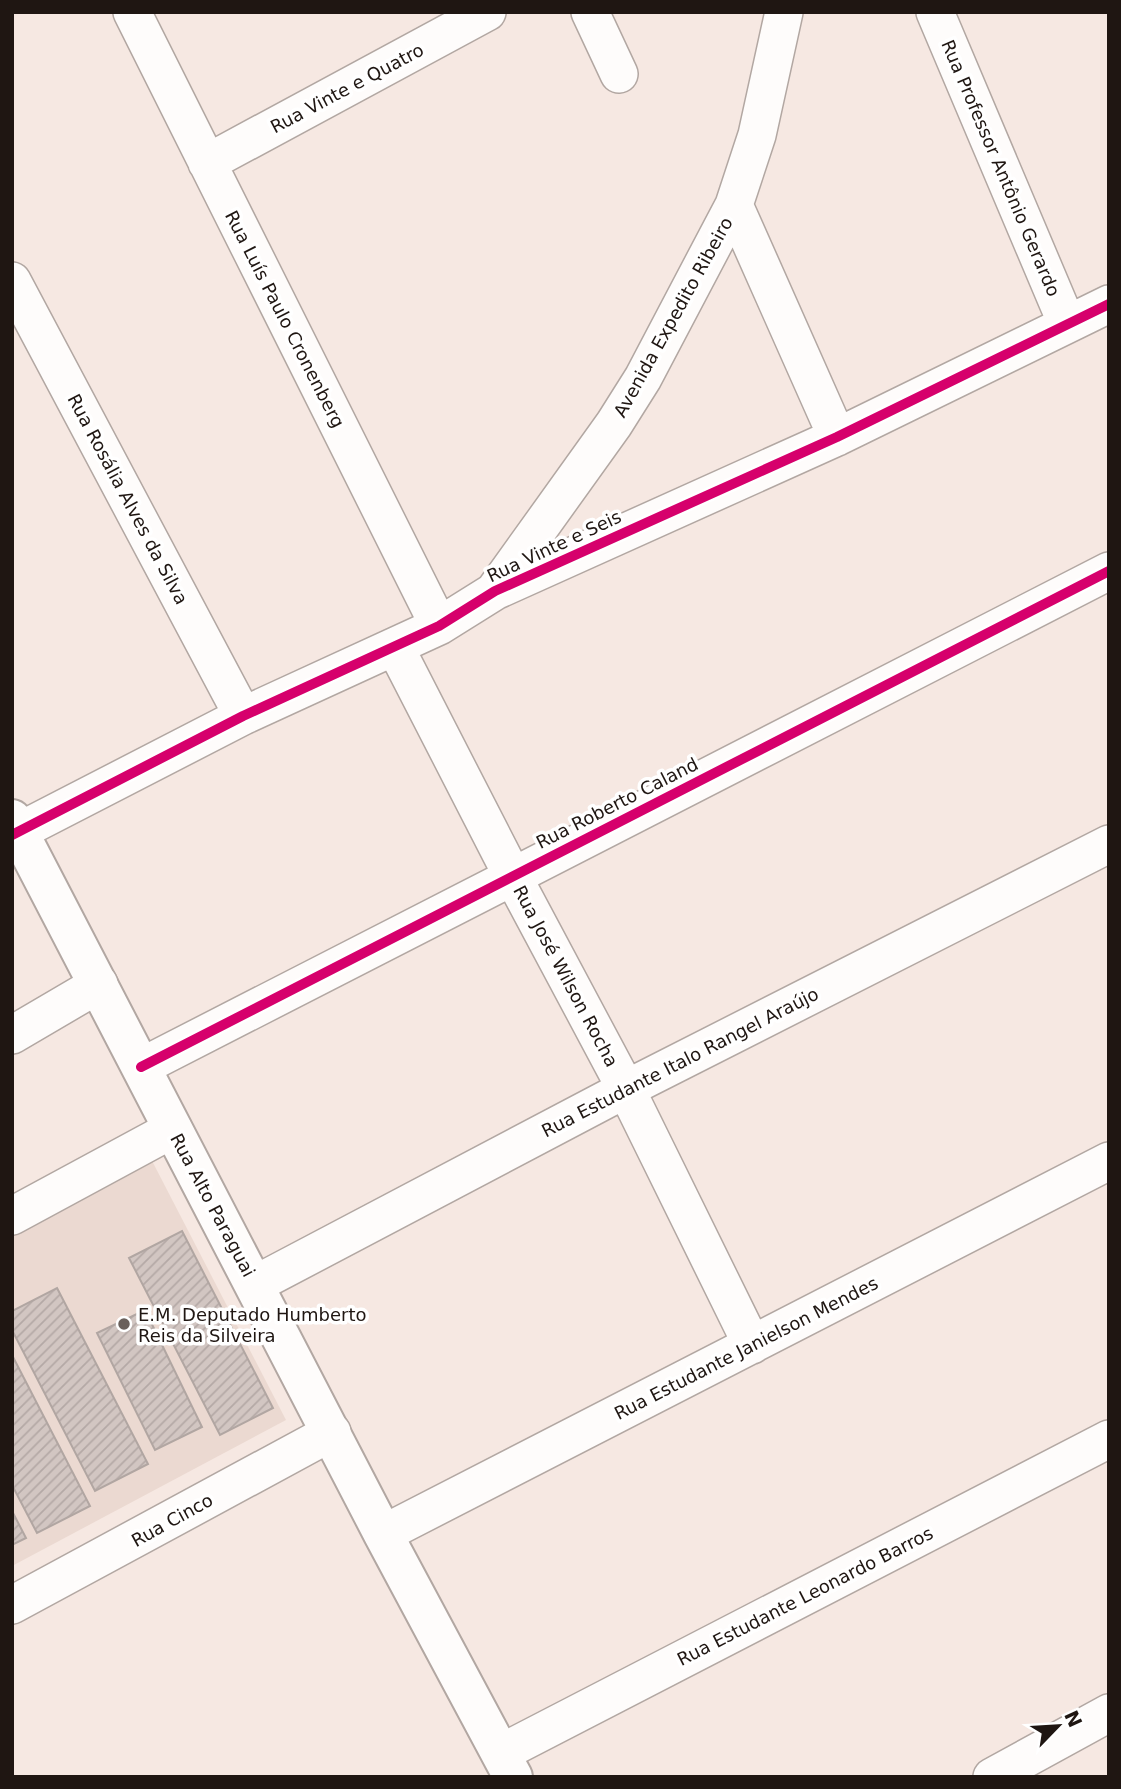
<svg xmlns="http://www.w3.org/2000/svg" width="1121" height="1789" font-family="'DejaVu Sans',sans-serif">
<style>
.education{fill:#ebd9d1}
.building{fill:url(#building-hatch);stroke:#b1a6a2;stroke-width:2}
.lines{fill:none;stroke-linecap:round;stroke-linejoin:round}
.minor-casing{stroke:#b2a7a2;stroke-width:40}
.tertiary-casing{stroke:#b2a7a2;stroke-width:42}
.minor{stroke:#fefcfb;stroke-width:37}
.tertiary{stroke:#fefcfb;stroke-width:38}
.cycleway-casing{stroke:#fff;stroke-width:15}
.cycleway{stroke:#d6006c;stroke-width:10}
.poi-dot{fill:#6a605b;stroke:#fff;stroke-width:2.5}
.labels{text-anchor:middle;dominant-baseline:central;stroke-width:7;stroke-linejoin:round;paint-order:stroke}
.street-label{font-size:18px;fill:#1f1612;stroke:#fff}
.poi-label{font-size:18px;fill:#1f1612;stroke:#fff;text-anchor:start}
</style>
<defs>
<pattern id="building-hatch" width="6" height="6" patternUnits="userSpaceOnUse" patternTransform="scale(1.75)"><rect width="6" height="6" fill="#d2c6c2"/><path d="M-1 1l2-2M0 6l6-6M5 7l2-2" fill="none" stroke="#b4a9a6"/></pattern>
</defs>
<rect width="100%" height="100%" fill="#f6e8e2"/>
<path class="education" d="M 149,1155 L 286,1420 L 12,1566 L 12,1229 Z"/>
<path class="building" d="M 182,1231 L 273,1408 L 220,1435 L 129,1258 Z
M 57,1288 L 148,1464 L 95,1491 L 12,1330 L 12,1311 Z
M 145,1310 L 202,1427 L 155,1450 L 97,1333 Z
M 12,1355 L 90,1506 L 37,1533 L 12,1485 Z
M 12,1511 L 26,1538 L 12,1545 Z"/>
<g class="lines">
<g class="minor-casing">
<path id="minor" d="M 132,12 L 439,626
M 590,12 L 619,74
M 935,12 L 1067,324
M 207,163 L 487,12
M 734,205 L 837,437
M 12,281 L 243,716
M 495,590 L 614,424 L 643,378 L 734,205 L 757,135 L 784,12
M 395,647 L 513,877 L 626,1089 L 752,1345
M 12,835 L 243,716 L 439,626 L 495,591 L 837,437 L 1109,304
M 12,1035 L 99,984
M 141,1067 L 1109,571
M 12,1216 L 173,1129
M 254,1285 L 626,1089 L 1109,844
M 383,1534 L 1109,1161
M 12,1605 L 332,1432
M 501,1753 L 1109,1439
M 992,1777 L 1109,1713"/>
</g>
<g class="tertiary-casing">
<path id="tertiary" d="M 12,819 L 383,1534 L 513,1777"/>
</g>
<use href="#minor" class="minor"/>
<use href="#tertiary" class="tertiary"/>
<g class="cycleway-casing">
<path id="cycleway" d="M 12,835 L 243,716 L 439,626 L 495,591 L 837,437 L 1109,304
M 141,1067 L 1109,571"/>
</g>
<use href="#cycleway" class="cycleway"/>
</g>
<circle class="poi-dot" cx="124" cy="1324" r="7"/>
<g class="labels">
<g class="street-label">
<text transform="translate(347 88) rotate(-28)">Rua Vinte e Quatro</text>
<text transform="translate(1001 168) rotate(67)">Rua Professor Antônio Gerardo</text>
<text transform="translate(673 317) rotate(-61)">Avenida Expedito Ribeiro</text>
<text transform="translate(285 319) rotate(63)">Rua Luís Paulo Cronenberg</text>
<text transform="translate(128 499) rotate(62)">Rua Rosália Alves da Silva</text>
<text transform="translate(554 546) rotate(-25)">Rua Vinte e Seis</text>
<text transform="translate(617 803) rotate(-27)">Rua Roberto Caland</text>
<text transform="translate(566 976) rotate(62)">Rua José Wilson Rocha</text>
<text transform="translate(680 1062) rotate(-27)">Rua Estudante Italo Rangel Araújo</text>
<text transform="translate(213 1205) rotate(62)">Rua Alto Paraguai</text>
<text transform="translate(746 1348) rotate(-27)">Rua Estudante Janielson Mendes</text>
<text transform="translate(172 1520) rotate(-29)">Rua Cinco</text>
<text transform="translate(805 1596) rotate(-27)">Rua Estudante Leonardo Barros</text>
</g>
<g class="poi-label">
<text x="138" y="1314">E.M. Deputado Humberto<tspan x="138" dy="21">Reis da Silveira</tspan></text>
</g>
</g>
<rect width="1121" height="1789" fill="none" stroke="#1f1612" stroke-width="28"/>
<g transform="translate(1058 1726) rotate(65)" stroke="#ffffff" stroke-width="5" paint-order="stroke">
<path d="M0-5L12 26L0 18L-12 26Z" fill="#1f1612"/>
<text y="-10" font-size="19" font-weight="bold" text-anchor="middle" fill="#1f1612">N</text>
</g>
</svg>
